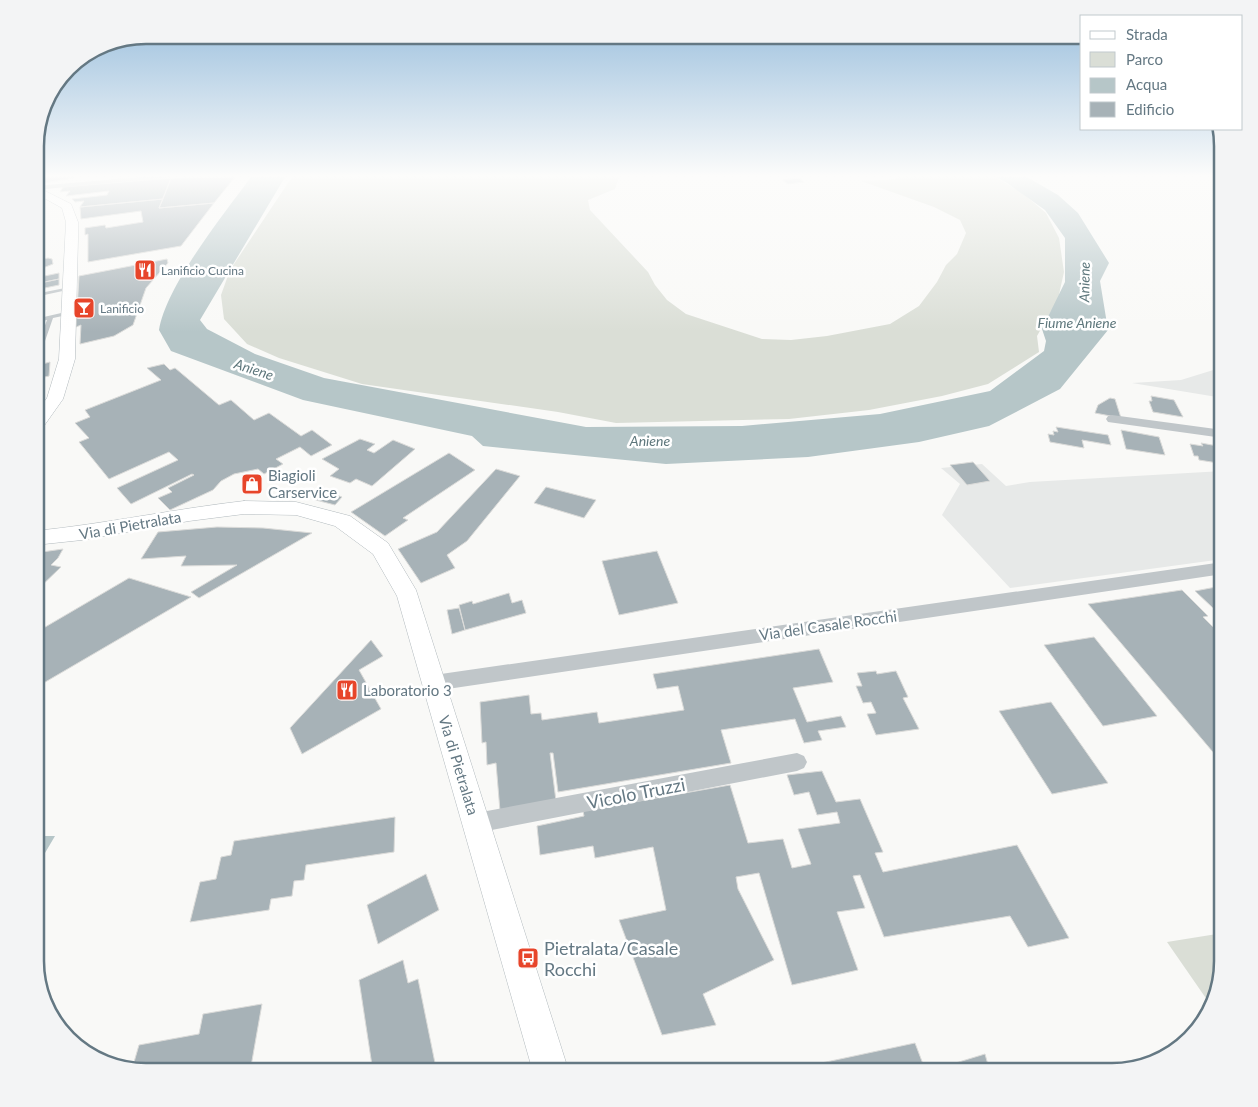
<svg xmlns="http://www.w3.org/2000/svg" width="1258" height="1107" font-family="Lato,sans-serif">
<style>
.built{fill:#e7e9e8}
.green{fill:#daded6}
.water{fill:#b6c6c8}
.building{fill:#a7b2b7;stroke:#dbdbd9}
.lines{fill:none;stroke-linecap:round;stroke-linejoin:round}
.secondary-casing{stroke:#b2babe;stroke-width:1}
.lane{fill:#c0c6c9;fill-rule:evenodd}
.street{fill:#c0c6c9;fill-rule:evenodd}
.secondary{fill:#fff;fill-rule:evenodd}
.labels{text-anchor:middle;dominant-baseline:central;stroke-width:5;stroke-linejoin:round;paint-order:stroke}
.far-poi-label{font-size:12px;fill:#647883;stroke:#fff;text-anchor:start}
.far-water-label{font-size:14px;font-style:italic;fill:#5e777c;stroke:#fff}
.poi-label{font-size:15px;fill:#647883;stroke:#fff;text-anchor:start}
.street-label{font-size:15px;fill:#647883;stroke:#fff}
.near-street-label{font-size:18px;fill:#647883;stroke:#fff}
.near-poi-label{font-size:18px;fill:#647883;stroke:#fff;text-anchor:start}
.rim{fill:none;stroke:#647883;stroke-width:2.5}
</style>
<rect width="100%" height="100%" fill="#f9f9f7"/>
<path class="built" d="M 1223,367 L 1223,398 L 1132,383 L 1181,380 Z
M 982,464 L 1006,486 L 1030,482 L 1223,471 L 1223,559 L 1010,588 L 942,515 L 960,484 L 941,468 Z"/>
<path class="green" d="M 292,177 L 619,177 L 615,189 L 588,200 L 590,210 L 648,272 L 655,285 L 667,300 L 686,314 L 762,339 L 791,340 L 827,336 L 890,324 L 919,306 L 937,282 L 946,265 L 957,254 L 966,233 L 960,220 L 934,207 L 861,181 L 897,179 L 895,177 L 995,177 L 1021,192 L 1046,213 L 1059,238 L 1064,272 L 1058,299 L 1037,336 L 1039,352 L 988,384 L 942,396 L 869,410 L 789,419 L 616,423 L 558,412 L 362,384 L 279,358 L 247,344 L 224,319 L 221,295 L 230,270 Z
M 1223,933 L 1223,968 L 1212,1007 L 1167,942 Z"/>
<path class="water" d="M 251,177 L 285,177 L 200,320 L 207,329 L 255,354 L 324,378 L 586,427 L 742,426 L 880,414 L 990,391 L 1044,351 L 1046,341 L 1042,329 L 1065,282 L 1065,238 L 1045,210 L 1007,183 L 996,177 L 1027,177 L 1058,195 L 1078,213 L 1109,263 L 1100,281 L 1108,330 L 1060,389 L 989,426 L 919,442 L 808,457 L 666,464 L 483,446 L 472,436 L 303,400 L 171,351 L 159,330 C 166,286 223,215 251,177 Z
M 35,836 L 55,836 L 35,870 Z"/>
<path class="building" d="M 40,177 L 74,177 L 74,178 L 44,183 Z
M 235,177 L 214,203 L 159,208 L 171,178 Z
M 171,178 L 163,199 L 80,207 L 84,201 L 75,202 L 72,199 L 107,195 L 109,191 L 66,196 L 70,191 L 60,192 L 63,187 Z
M 799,178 L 804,182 L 788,184 L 782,180 Z
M 163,199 L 159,208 L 214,203 L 181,246 L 88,262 L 88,234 L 85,235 L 85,228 L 105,225 L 106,228 L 143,222 L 141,211 L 81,219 L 80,207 Z
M 43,211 L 42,221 L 35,222 L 35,212 Z
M 48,258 L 52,259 L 53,264 L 35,271 L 35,261 Z
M 167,259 L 168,263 L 146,288 L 133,325 L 114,336 L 80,344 L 81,325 L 76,327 L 79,276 Z
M 59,273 L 59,279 L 35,284 L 35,278 Z
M 59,279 L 59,285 L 35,290 L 35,284 Z
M 50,362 L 49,376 L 35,379 L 35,366 Z
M 164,364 L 170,370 L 175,368 L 219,405 L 231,400 L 254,420 L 269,413 L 301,436 L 312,430 L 332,445 L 311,456 L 300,447 L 276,459 L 283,464 L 264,474 L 258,469 L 234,474 L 221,481 L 213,490 L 170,510 L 158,498 L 172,492 L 168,488 L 194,475 L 192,474 L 131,504 L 117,488 L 178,460 L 169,452 L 109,479 L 79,442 L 89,438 L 75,423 L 90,417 L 85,410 L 161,380 L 147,368 Z
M 1151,396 L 1174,400 L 1183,417 L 1153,412 L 1149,401 L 1152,401 Z
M 1110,398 L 1115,399 L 1121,418 L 1095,413 L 1098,405 Z
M 1056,427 L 1108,435 L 1111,445 L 1082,440 L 1084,448 L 1050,442 L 1048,434 L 1054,435 L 1053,431 L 1058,432 Z
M 1121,430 L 1159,437 L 1165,455 L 1126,449 Z
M 360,439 L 375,444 L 367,450 L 374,453 L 393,440 L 415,449 L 372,486 L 356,479 L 350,483 L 330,476 L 339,469 L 322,459 Z
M 1201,443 L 1223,447 L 1223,462 L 1216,461 L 1218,463 L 1199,460 L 1198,456 L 1194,456 L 1190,444 L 1203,446 Z
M 449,453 L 475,470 L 403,518 L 408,520 L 385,536 L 351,512 Z
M 973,462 L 990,481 L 967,485 L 950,465 Z
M 496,469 L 520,476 L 467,541 L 447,555 L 455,568 L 421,583 L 398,549 L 437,532 Z
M 546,487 L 596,500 L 584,518 L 534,503 Z
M 322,490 L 342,497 L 335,505 L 312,499 Z
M 217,527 L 263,528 L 312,533 L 199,598 L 191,592 L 237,565 L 181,566 L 186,556 L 141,559 L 158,532 Z
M 63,549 L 58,558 L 51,565 L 61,567 L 35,592 L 35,553 Z
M 657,551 L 678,603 L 619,615 L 602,561 Z
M 129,578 L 191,597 L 35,688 L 35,633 Z
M 1216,587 L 1223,593 L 1223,606 L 1213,608 L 1195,591 Z
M 1182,590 L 1208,616 L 1203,617 L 1223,637 L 1223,764 L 1088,604 Z
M 509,593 L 512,603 L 522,600 L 526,613 L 465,630 L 459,605 L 472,601 L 473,604 Z
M 459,608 L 465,630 L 452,634 L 447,610 Z
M 1094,637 L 1157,716 L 1103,726 L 1044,645 Z
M 371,640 L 383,656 L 359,670 L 381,709 L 302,754 L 290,728 Z
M 819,649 L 833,682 L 793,688 L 807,722 L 841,716 L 846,727 L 818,731 L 822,740 L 804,743 L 795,719 L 721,730 L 731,763 L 558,792 L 553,753 L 550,753 L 556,801 L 500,811 L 496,763 L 487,765 L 486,742 L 482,743 L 480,702 L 529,695 L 531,714 L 541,713 L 542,720 L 597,712 L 599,723 L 684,710 L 678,686 L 657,689 L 653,674 Z
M 876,671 L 877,674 L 896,671 L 908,697 L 903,698 L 919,729 L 876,735 L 867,714 L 876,713 L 871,702 L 863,703 L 856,686 L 862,686 L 857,673 Z
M 1051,702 L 1108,783 L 1052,794 L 999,711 Z
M 822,771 L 836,802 L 860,799 L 883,852 L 875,853 L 883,872 L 1017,845 L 1069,938 L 1028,947 L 1010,916 L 884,937 L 860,875 L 853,876 L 865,908 L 837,912 L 858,970 L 792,985 L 759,873 L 736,877 L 738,889 L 774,960 L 703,994 L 716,1025 L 662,1035 L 619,920 L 666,910 L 653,847 L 595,858 L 593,846 L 540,855 L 537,826 L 584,816 L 583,811 L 730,785 L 748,843 L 783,839 L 792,868 L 811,864 L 798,829 L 840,823 L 837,812 L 817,815 L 809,792 L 794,795 L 787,775 Z
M 395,817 L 394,852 L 306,865 L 304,880 L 294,881 L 292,896 L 271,899 L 269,910 L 190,922 L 200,882 L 216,879 L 221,857 L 231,855 L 234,841 Z
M 426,874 L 439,910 L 378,944 L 367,905 Z
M 403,960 L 408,983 L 418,979 L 436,1068 L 427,1072 L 373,1072 L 359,980 Z
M 262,1004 L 250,1072 L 145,1072 L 132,1069 L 139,1045 L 199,1034 L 203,1014 Z
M 915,1043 L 926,1072 L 985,1054 L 990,1072 L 814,1072 L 812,1065 Z"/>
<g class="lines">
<g class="secondary-casing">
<path id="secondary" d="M 35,186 L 71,204 L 78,222 L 78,238 L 75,359 L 63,399 L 41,430 L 35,431 L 35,414 L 47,398 L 59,359 L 66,222 L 62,208 L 35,193 Z
M 244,501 L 296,502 L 350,516 L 388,543 L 416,590 L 569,1072 L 533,1072 L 397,596 L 373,554 L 335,526 L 296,515 L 244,514 L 189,521 L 82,540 L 35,545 L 35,531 C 105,524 174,509 244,501 Z"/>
</g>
<path class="lane" d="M 70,287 L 72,288 L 72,289 L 35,297 L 35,294 Z
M 70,311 L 73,313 L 72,314 L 53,318 L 45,341 L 37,351 L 35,352 L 35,346 L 39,341 L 47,320 L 35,322 L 35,319 Z"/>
<path class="street" d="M 141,177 L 173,177 L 35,190 L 35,186 Z
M 1112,415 L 1223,430 L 1223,438 L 1108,422 L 1106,419 L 1108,416 Z
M 1223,562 L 1223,574 L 434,691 L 428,688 L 425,683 L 428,678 L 434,675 Z
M 797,753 L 804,756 L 807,762 L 804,768 L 797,771 L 476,833 L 469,830 L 466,823 L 469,816 L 476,813 Z"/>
<use href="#secondary" class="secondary"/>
</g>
<linearGradient id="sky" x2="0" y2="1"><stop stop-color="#94bbdb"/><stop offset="0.53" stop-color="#fcfcfb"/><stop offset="1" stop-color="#fcfcfb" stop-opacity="0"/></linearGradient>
<rect width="1258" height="332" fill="url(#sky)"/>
<defs>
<g id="restaurant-square" transform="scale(1.125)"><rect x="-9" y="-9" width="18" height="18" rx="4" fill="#e7452a" stroke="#fff"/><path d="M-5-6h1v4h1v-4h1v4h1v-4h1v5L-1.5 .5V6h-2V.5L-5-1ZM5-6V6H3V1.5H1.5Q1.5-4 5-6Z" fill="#fff"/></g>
<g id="bar-square" transform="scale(1.125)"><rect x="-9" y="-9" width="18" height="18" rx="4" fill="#e7452a" stroke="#fff"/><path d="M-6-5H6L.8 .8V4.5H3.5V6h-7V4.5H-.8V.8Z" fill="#fff"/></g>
<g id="shop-square" transform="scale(1.125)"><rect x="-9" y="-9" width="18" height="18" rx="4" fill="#e7452a" stroke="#fff"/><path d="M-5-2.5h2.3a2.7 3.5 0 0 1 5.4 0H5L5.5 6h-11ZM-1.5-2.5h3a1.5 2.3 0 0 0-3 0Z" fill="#fff"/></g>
<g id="bus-square" transform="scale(1.125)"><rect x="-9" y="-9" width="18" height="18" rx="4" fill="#e7452a" stroke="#fff"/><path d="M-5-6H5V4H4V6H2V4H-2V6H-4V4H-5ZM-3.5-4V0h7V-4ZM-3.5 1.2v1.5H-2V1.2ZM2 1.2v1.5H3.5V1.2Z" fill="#fff"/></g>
</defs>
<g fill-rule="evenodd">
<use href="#restaurant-square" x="145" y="270"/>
<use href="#bar-square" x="84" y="308"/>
<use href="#shop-square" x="252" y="484"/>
<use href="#restaurant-square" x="347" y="690"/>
<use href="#bus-square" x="528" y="958"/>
</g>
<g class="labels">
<g class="far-poi-label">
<text x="161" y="270">Lanificio Cucina</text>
<text x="100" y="308">Lanificio</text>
</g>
<g class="far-water-label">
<text transform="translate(1084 282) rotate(-89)">Aniene</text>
<text x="1077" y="322">Fiume Aniene</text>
<text transform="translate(254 369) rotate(18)">Aniene</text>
<text x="650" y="440">Aniene</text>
</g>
<g class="poi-label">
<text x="268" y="475">Biagioli<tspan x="268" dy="17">Carservice</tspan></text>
<text x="363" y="690">Laboratorio 3</text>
</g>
<g class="street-label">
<text transform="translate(130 525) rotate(-10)">Via di Pietralata</text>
<text transform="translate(828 625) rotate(-8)">Via del Casale Rocchi</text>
<text transform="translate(459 765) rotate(73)">Via di Pietralata</text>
</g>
<g class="near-street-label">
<text transform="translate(636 793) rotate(-11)">Vicolo Truzzi</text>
</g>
<g class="near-poi-label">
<text x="544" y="948">Pietralata/Casale<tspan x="544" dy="21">Rocchi</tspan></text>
</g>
</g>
<path d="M0 0H1258V1107H0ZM146 44H1112A102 102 0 0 1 1214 146V961A102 102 0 0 1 1112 1063H146A102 102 0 0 1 44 961V146A102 102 0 0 1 146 44Z" fill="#f3f4f5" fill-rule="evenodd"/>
<path class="rim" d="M146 44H1112A102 102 0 0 1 1214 146V961A102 102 0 0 1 1112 1063H146A102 102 0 0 1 44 961V146A102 102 0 0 1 146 44Z"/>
<rect x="1080" y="15" width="162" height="115" fill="#ffffff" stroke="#c1c9cd"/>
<rect x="1090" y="31" width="25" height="8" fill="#ffffff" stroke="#c1c9cd"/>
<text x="1126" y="40" font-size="15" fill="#647883">Strada</text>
<rect x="1090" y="52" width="25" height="15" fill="#daded6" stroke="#c1c9cd"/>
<text x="1126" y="65" font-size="15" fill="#647883">Parco</text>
<rect x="1090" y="78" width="25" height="15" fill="#b6c6c8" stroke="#c1c9cd"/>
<text x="1126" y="90" font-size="15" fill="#647883">Acqua</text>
<rect x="1090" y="102" width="25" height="15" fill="#a7b2b7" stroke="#c1c9cd"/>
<text x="1126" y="115" font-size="15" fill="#647883">Edificio</text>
</svg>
